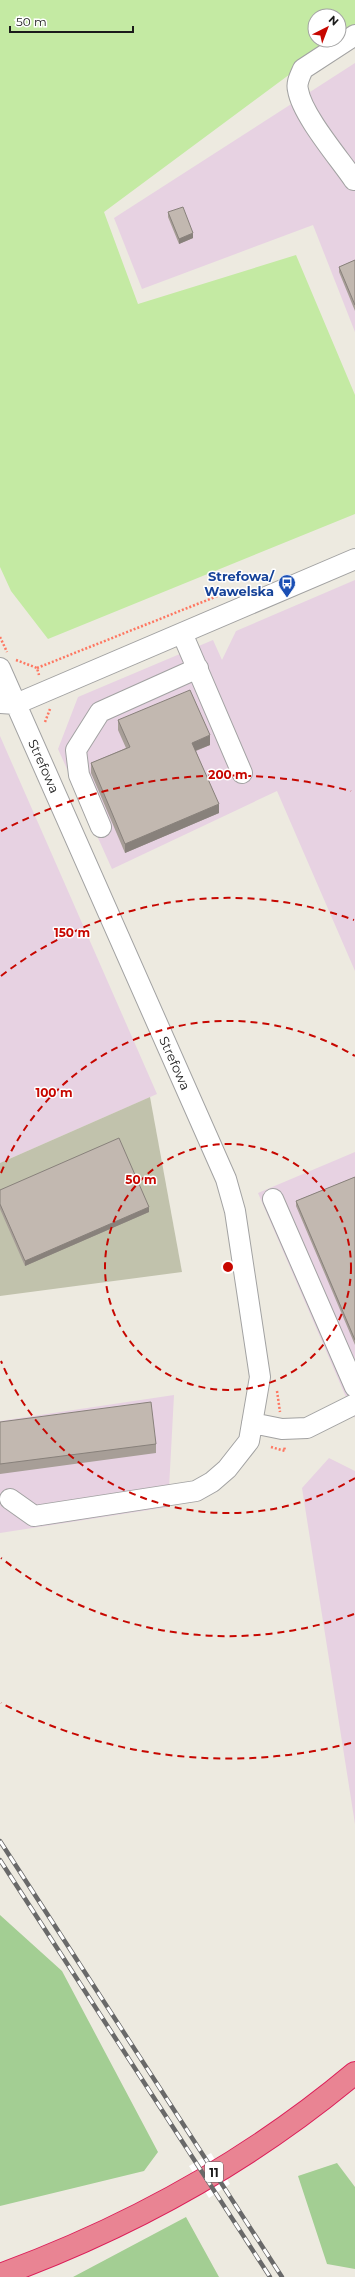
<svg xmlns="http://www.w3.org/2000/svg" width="355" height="2277" font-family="Montserrat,sans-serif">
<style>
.industrial{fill:#e7d2e2}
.construction{fill:#c1c2ac}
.grass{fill:#c4eaa3}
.forest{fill:#a3ce93}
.pier{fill:#fff}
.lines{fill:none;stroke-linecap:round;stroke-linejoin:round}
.minor-casing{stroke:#a2a2a2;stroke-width:22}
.highway-casing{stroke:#db1e58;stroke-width:24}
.path{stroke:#fe7761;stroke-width:2.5;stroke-dasharray:2 2;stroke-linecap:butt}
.minor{stroke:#fff;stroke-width:20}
.highway{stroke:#e98493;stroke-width:22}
.rail-casing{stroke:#696969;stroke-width:4.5}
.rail{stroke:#fff;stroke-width:3;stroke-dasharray:9;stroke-linecap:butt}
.wall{fill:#a79e97}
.shaded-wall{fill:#88817b}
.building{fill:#c2b8b0;stroke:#88817b}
.ring{fill:none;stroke:#c70700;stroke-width:2;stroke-dasharray:7 5}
.labels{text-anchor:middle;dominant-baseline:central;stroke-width:3;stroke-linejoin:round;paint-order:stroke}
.shield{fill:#fff;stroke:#5f5f5f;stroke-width:1}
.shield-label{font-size:12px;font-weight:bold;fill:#1b1b1b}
.transit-label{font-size:13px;font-weight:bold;fill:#164399;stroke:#fff;text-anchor:end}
.street-label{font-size:13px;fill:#1b1b1b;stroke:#fff}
.centre{fill:#c70700;stroke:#fff;stroke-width:2}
.ring-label{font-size:12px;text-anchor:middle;font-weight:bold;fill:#c70700;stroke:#fff;stroke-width:3;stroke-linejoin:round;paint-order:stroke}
</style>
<rect width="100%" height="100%" fill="#edeae0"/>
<path class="industrial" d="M 355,63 L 355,332 L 313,225 L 142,289 L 114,218 Z
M 355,580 L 355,971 L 277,791 L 112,869 L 58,749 L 78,697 L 213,640 L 222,660 L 236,631 Z
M 0,736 L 157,1094 L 0,1163 Z
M 355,1152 L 355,1418 L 258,1193 Z
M 174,1395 L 168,1507 L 0,1533 L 0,1421 Z
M 329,1458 L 355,1471 L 355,1824 L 302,1488 Z"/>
<path class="construction" d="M 150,1097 L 182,1272 L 0,1296 L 0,1163 Z"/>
<path class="grass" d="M 0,0 L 355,0 L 355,26 L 339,38 L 339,16 L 315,16 L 315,40 L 336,40 L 104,212 L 138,304 L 296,255 L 355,395 L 355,514 L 48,639 L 11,591 L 0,567 Z"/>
<path class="forest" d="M 0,1915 L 62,1971 L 158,2152 L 144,2171 L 0,2206 Z
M 337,2163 L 355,2187 L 355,2269 L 327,2264 L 298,2176 Z
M 186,2217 L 219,2277 L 73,2277 Z"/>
<path class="pier" d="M 211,2153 L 230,2184 L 209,2198 L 189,2166 Z"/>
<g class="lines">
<g class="minor-casing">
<path id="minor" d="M 354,180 C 339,158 302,115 298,90 C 296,83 300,76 303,69 L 355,35
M 182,633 L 242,773
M 0,668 L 226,1179 L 235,1211 L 260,1377 L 249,1441 L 227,1469 L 212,1482 L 196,1491 L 34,1516 L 10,1499
M 0,703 L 16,704 L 355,559
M 101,827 L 79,775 L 76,750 L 100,712 L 198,668
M 273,1199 L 355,1387
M 252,1423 L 282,1429 L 307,1428 L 355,1404"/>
</g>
<g class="highway-casing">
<path id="highway" d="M 0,2275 C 128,2228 250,2161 355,2073"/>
</g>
<path class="path" d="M 0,637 L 7,652
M 16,660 L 37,668 L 39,675
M 37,668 L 230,591
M 45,722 L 50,709
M 277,1391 L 280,1412
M 271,1447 L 285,1451 L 284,1446"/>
<use href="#minor" class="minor"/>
<use href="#highway" class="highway"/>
<g class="rail-casing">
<path id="rail" d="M 0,1841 L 282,2277
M 0,1860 L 270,2277"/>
</g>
<use href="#rail" class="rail"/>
</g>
<path class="wall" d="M 168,212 L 193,238 L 179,244 L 168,217 Z
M 355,260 L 355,311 L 339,272 L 339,267 Z
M 118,720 L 210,745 L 196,751 L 219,813 L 125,853 L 91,773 L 91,763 L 126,748 L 118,730 Z
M 355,1177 L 355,1345 L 296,1206 L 296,1201 Z
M 0,1190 L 149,1212 L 25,1266 L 0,1209 Z
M 0,1422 L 156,1444 L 156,1453 L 0,1474 Z"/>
<path class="shaded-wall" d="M 193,233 L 193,238 L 179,244 L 179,239 Z
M 210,735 L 210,745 L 192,752 L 192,743 Z
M 219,804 L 219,813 L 125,853 L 125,844 Z
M 149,1207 L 149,1212 L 25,1266 L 25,1261 Z"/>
<path class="building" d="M 183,207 L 193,233 L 179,239 L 168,212 Z
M 355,260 L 355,305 L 339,267 Z
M 190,690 L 210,735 L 192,743 L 219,804 L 125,844 L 91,763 L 130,747 L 118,720 Z
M 119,1138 L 149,1207 L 25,1261 L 0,1204 L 0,1190 Z
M 355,1177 L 355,1340 L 296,1201 Z
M 151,1402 L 156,1444 L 0,1464 L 0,1422 Z"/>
<g class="ring">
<circle cx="228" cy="1267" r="123"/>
<path d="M355 1478A246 246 0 0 1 1 1361M1 1173A246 246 0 0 1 355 1056"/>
<path d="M354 1614A369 369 0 0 1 1 1558M1 976A369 369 0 0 1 354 920"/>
<path d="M351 1743A492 492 0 0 1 1 1703M1 831A492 492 0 0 1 351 791"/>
</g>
<defs>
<g id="bus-pin" transform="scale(0.9)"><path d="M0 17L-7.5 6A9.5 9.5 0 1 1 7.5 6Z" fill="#1a4fb4" stroke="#fff"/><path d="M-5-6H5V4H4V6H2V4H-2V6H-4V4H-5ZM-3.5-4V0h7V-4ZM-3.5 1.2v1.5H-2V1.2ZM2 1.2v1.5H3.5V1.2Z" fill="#fff"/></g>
</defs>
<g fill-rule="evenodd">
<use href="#bus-pin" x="287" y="583"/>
</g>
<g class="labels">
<rect class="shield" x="205" y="2162" width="18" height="20" rx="3"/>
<g class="shield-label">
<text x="214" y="2172">11</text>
</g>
<g class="transit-label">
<text x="274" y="576">Strefowa/<tspan x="274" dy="15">Wawelska</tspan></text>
</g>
<g class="street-label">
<text transform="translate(44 766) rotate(66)">Strefowa</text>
<text transform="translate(175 1063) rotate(66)">Strefowa</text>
</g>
</g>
<circle cx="228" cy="1267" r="6" class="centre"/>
<g class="ring-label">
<text x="228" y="779">200 m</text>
<text x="72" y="937">150 m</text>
<text x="54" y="1097">100 m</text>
<text x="141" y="1184">50 m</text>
</g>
<g transform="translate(327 28) rotate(42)"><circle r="19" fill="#ffffff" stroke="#a4a4a4"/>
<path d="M0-3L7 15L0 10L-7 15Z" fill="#c70700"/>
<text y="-6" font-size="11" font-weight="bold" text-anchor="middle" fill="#1b1b1b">N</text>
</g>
<path d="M10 26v6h123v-6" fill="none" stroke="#1b1b1b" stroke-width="2"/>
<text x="16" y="26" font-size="12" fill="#1b1b1b" stroke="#ffffff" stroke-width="3" paint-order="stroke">50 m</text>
</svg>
